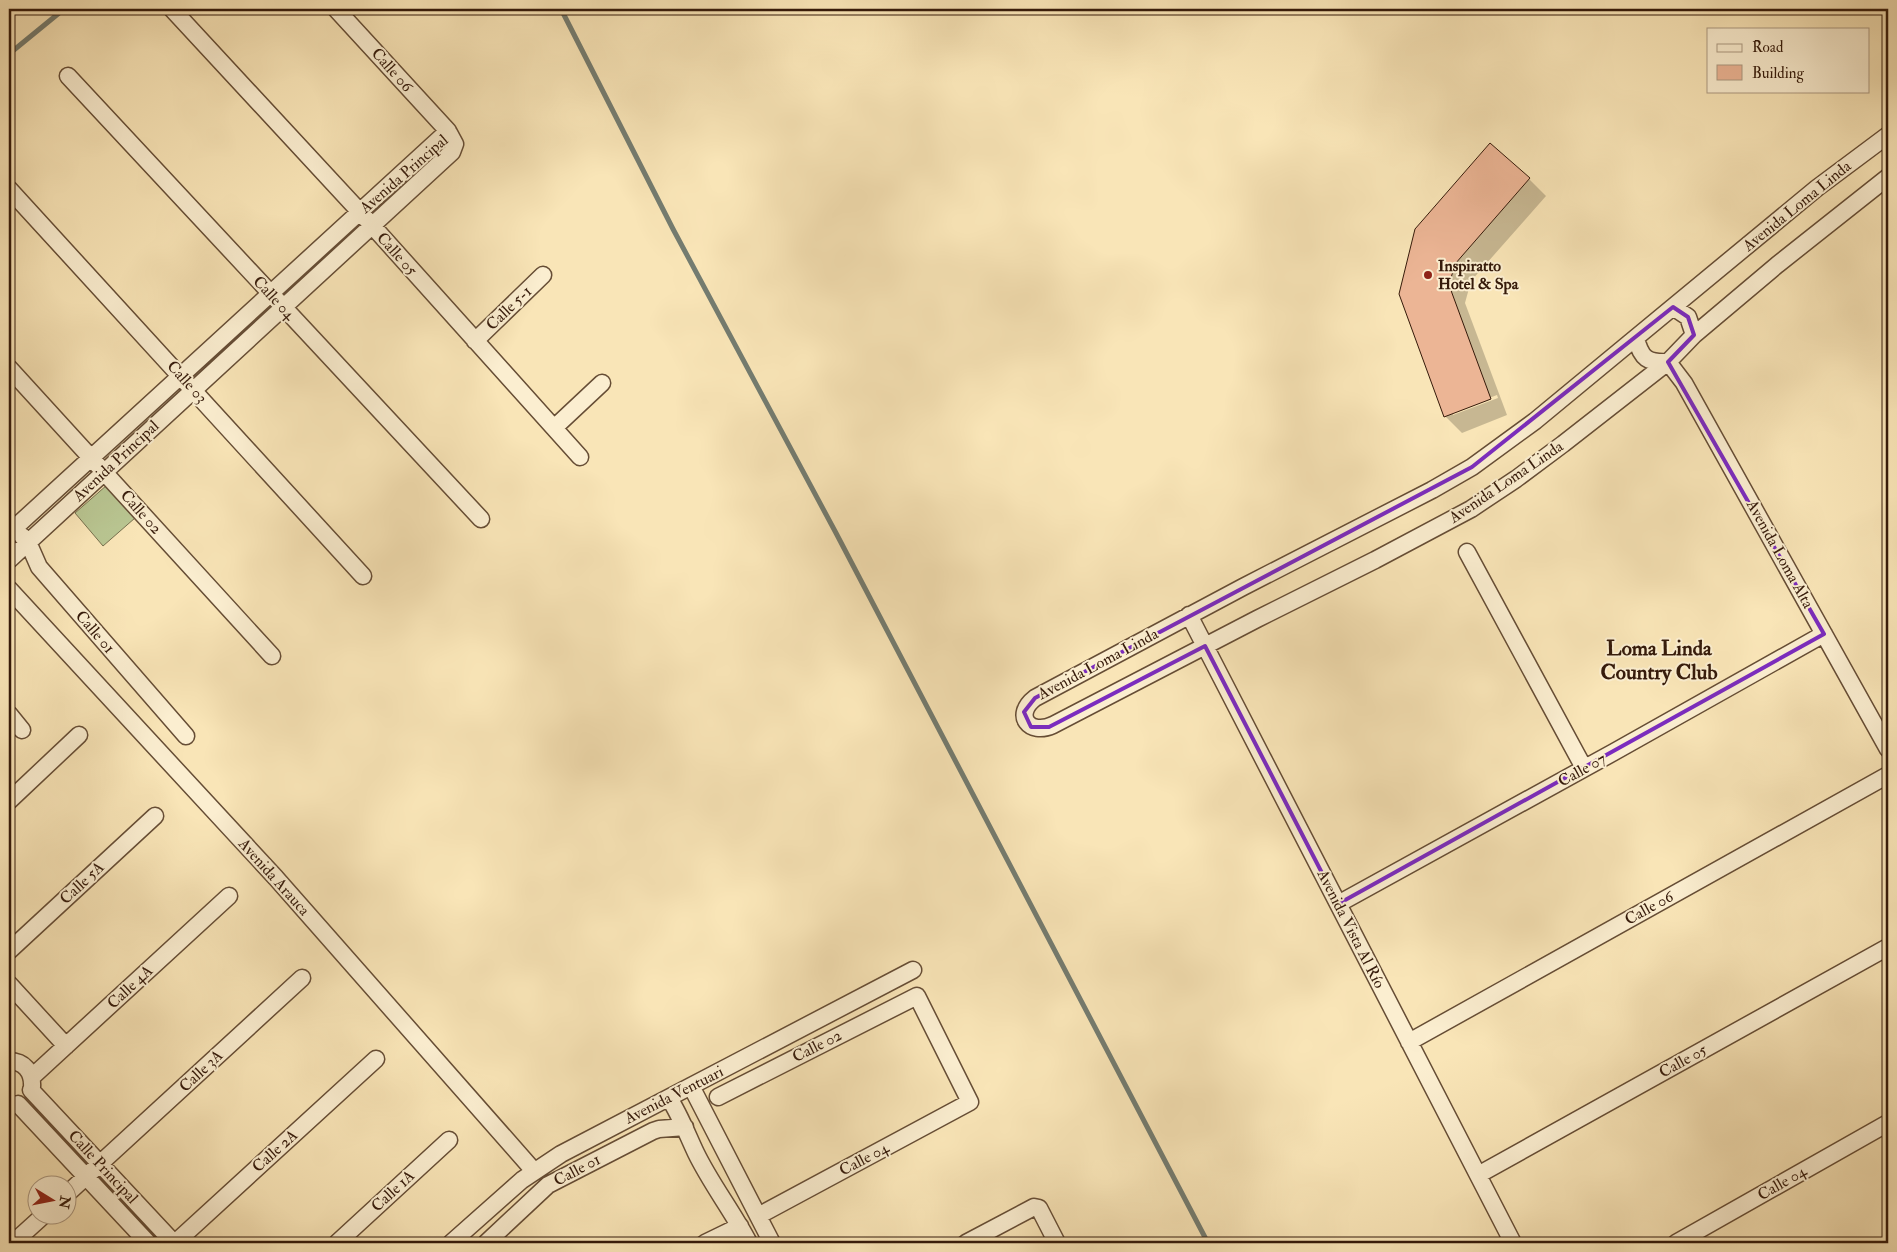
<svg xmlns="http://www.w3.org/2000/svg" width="1897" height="1252" font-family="'IM FELL Double Pica',serif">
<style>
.green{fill:#b9c692;stroke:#77704e}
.shadow{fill:#0003;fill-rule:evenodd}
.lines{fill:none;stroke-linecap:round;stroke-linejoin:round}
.stream{stroke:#747c70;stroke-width:5}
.building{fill:#ecb595;stroke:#351a0a}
.street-casing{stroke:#664d35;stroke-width:19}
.street{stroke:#fbeed0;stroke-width:16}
.marked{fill:none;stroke:#7b2cbf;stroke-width:4;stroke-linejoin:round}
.poi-dot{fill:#8f2418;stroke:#fbeed0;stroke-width:2}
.labels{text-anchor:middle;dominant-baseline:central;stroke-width:4;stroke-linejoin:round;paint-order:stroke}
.street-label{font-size:16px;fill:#351a0a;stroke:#fbeed0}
.poi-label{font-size:16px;font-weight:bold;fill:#351a0a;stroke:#fbeed0;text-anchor:start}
.district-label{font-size:21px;font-weight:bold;fill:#351a0a;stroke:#fbeed0}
</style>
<rect width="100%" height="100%" fill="#f9e5b7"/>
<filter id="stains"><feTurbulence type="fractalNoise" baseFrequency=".004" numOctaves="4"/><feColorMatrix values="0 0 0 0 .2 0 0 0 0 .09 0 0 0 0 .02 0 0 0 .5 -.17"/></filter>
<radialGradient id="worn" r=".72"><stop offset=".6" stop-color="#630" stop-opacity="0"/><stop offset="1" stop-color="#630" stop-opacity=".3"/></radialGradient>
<path class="green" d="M 107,485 L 135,518 L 103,546 L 75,513 Z"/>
<path class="shadow" d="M 1529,179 L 1546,196 L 1471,281 L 1465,303 L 1507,415 L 1462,433 L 1445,416 L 1416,229 ZM 1497,395 L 1498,398 L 1453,415 L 1453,412 Z"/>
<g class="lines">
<path class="stream" d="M 561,9 L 673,229 L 836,533 L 1208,1243
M 9,54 L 64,9"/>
</g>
<path class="building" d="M 1490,143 L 1530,178 L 1455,264 L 1449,285 L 1491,399 L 1444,417 L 1399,294 L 1415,229 Z"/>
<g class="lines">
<g class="street-casing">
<path id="street" d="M 172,9 L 360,212 L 580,457
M 68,76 L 481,519
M 1888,135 L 1817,188 L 1535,421 L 1472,467 L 1432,490 L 1243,587 L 1035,698 C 1013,715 1029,736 1053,725 L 1257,619 L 1375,560 L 1471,509 L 1516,479 L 1563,444 L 1668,362 L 1694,335 L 1777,265 L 1888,177
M 9,189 L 363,576
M 1673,307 L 1688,317 L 1694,335
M 1636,338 C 1641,359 1648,363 1668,362 L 1684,383 L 1888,749
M 475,341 L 543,275
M 9,368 L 272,656
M 554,428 L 602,383
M 9,533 L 448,131
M 22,536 L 28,542 L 39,567 L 186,736
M 1467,552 L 1584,768
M 9,560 L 452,152 L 455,144 L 448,131 L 336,9
M 9,589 L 276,878 L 534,1171
M 1189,615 L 1513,1243
M 9,714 L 22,730
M 9,801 L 79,735
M 1338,904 L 1614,752 L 1824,634
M 9,951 L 155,816
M 9,984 L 66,1046
M 1409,1042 L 1888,775
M 9,1061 C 24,1061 33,1072 32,1087
M 32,1077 L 229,896
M 691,1086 L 772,1243
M 31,1090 L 174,1243
M 718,1097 L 917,996 L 970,1102 L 758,1216
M 669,1098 C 680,1115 687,1134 696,1153 C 711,1184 733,1212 749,1243
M 18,1104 L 148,1243
M 1478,1175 L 1888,947
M 68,1193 L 302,978
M 13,1243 L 45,1214
M 175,1243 L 376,1059
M 337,1243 L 449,1140
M 451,1243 L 522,1180 L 561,1154 L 913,970
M 486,1243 L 548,1185 L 653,1131 L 659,1129 L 685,1127
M 705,1243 L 740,1226
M 966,1243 L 1034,1207 L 1039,1208 L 1057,1243
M 1676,1243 L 1888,1123"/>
</g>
<use href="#street" class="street"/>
</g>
<path class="marked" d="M 1673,307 L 1688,317 L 1694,335 L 1668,362 L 1824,634 L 1338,904 L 1205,646 L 1049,727 L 1031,727 L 1024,712 L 1035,698 L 1472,467 Z"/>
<circle class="poi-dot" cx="1428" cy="275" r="5"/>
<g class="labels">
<g class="street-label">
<text transform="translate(392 70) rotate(48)">Calle 06</text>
<text transform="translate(404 174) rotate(-41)">Avenida Principal</text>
<text transform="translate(1797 206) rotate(-39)">Avenida Loma Linda</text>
<text transform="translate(397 254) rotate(48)">Calle 05</text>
<text transform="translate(274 298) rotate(47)">Calle 04</text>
<text transform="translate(509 308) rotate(-44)">Calle 5-1</text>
<text transform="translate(187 382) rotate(48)">Calle 03</text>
<text transform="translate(116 461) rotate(-43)">Avenida Principal</text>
<text transform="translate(1506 482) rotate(-34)">Avenida Loma Linda</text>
<text transform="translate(141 512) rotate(48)">Calle 02</text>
<text transform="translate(1780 554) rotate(61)">Avenida Loma Alta</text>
<text transform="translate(95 632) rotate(49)">Calle 01</text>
<text transform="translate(1098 664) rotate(-28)">Avenida Loma Linda</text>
<text transform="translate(1582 770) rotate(-29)">Calle 07</text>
<text transform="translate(274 877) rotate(48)">Avenida Arauca</text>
<text transform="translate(82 883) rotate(-43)">Calle 5A</text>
<text transform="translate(1649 908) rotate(-29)">Calle 06</text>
<text transform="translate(1351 929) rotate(63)">Avenida Vista Al Río</text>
<text transform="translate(130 987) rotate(-43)">Calle 4A</text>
<text transform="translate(817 1046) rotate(-27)">Calle 02</text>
<text transform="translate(1683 1061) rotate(-29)">Calle 05</text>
<text transform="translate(201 1071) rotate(-43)">Calle 3A</text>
<text transform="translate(674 1095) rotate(-27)">Avenida Ventuari</text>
<text transform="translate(275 1151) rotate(-42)">Calle 2A</text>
<text transform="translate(864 1159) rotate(-28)">Calle 04</text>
<text transform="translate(103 1167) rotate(47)">Calle Principal</text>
<text transform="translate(577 1170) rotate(-28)">Calle 01</text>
<text transform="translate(1782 1183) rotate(-30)">Calle 04</text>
<text transform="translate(393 1191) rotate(-43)">Calle 1A</text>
</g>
<g class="poi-label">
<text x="1438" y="266">Inspiratto<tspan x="1438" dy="18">Hotel &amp; Spa</tspan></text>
</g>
<g class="district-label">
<text x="1659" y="648">Loma Linda<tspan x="1659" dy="24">Country Club</tspan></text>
</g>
</g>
<rect width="1897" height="1252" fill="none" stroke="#f9e5b7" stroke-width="30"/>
<rect x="10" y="10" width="1877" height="1232" fill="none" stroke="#351a0a" stroke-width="2.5"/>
<rect x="15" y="15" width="1867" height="1222" fill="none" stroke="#351a0a"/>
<rect x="1707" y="28" width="162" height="65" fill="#fbeed0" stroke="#ac9981"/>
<rect x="1717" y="44" width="25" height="8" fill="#fbeed0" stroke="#ac9981"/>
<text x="1752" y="52" font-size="15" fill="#351a0a">Road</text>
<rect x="1717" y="65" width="25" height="15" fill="#ecb595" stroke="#ac9981"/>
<text x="1752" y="78" font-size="15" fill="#351a0a">Building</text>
<g transform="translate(52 1200) rotate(100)"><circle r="24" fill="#fbeed0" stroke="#ac9981"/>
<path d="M0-4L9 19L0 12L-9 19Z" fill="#8f2418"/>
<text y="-8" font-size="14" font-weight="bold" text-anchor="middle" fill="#351a0a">N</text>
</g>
<rect width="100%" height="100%" filter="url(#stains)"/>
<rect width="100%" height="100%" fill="url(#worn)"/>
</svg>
